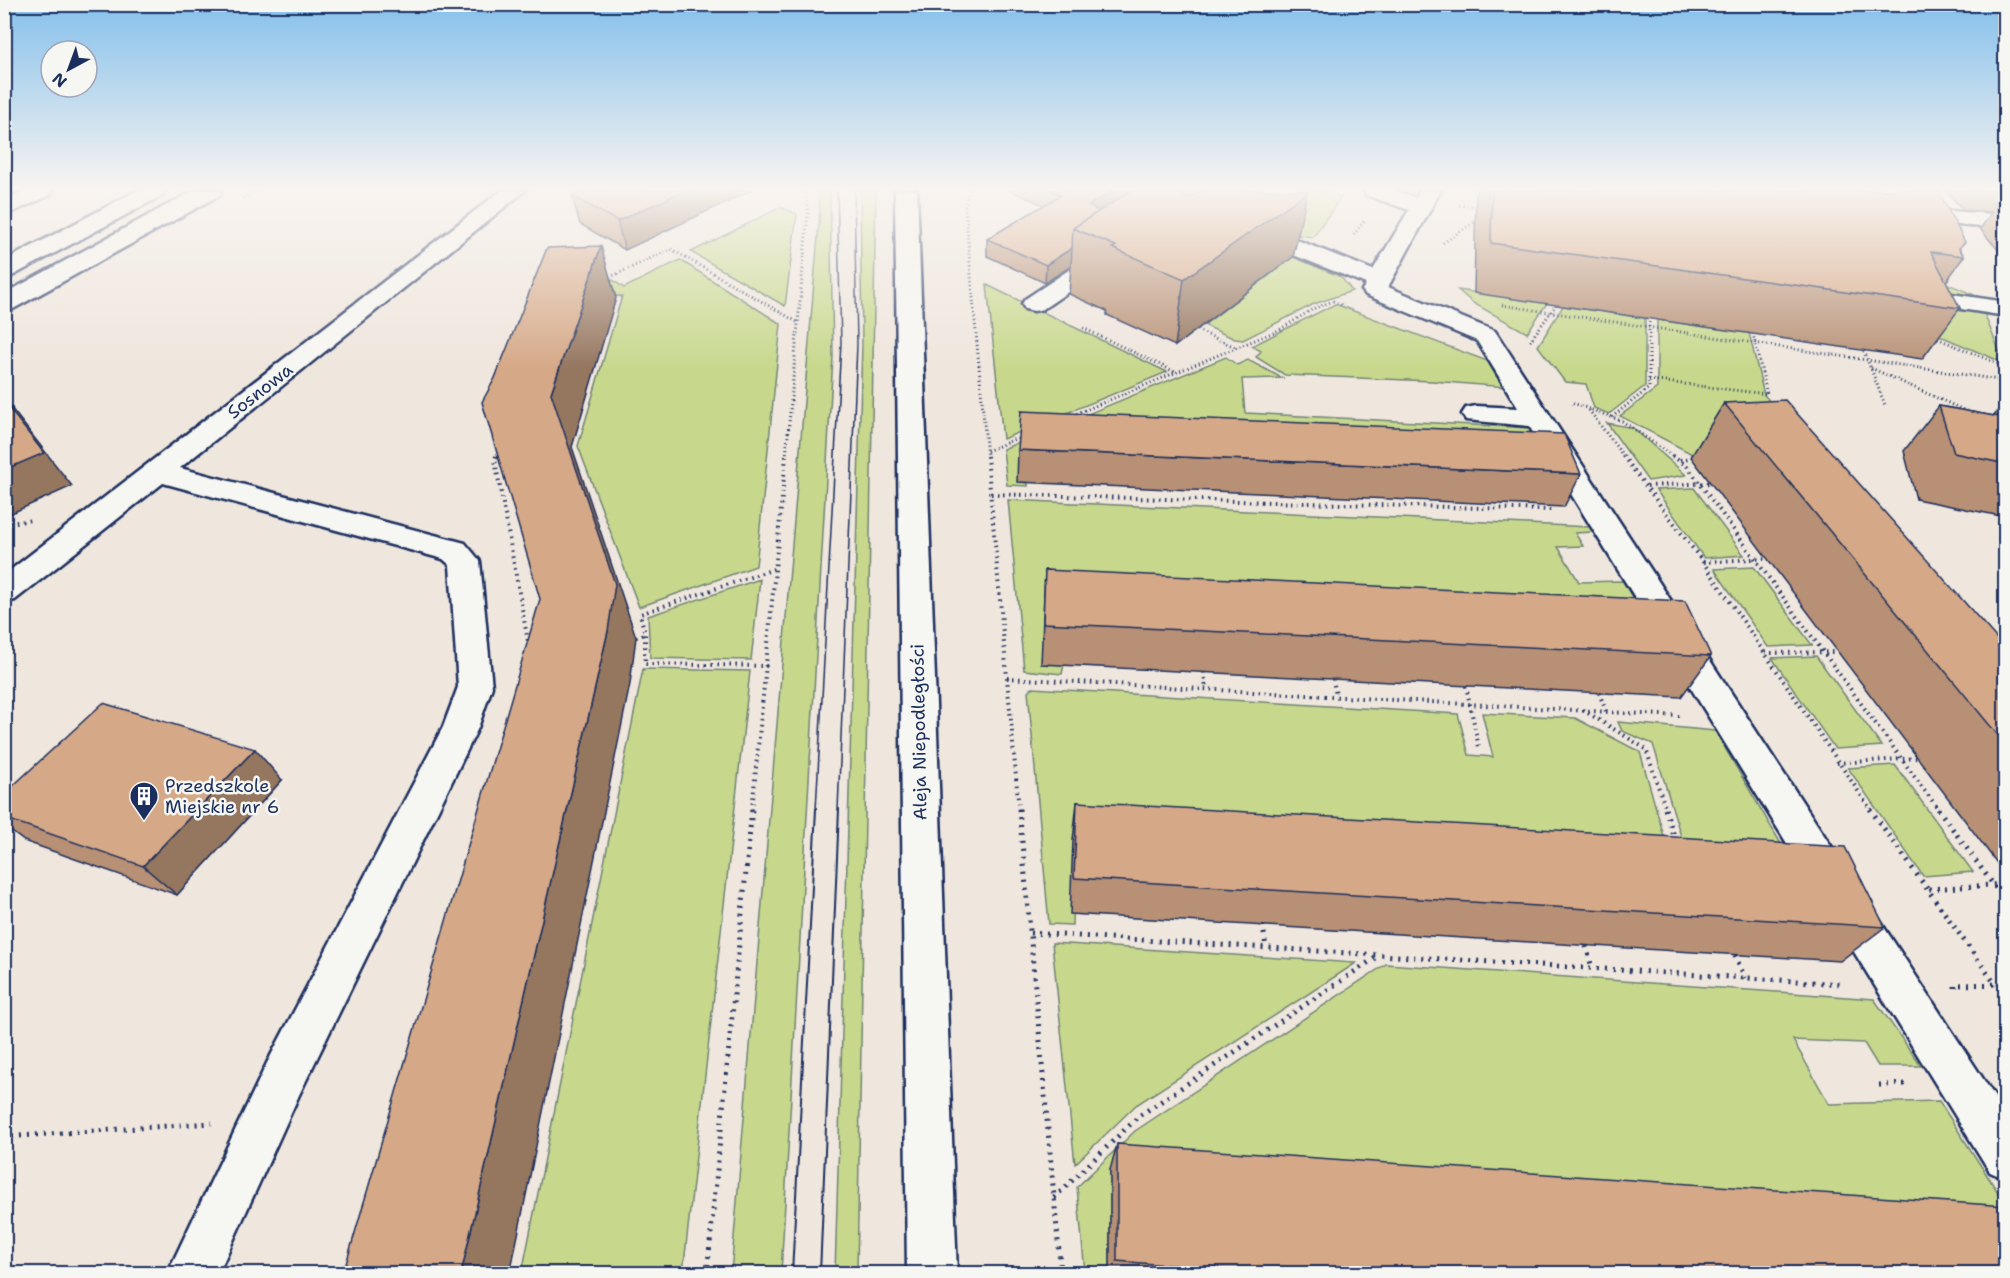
<svg xmlns="http://www.w3.org/2000/svg" width="2010" height="1278" font-family="'Shantell Sans',sans-serif">
<style>
.green{fill:#c7d88c;stroke:#718475;stroke-width:1.5}
.lines{fill:none;stroke-linecap:round;stroke-linejoin:round}
.minor-casing{stroke:#1b2f5e;stroke-width:5}
.major-casing{stroke:#1b2f5e;stroke-width:5}
.path-far2{stroke:#1b2f5e;stroke-width:3;stroke-dasharray:1 3;stroke-linecap:butt}
.path-far1{stroke:#1b2f5e;stroke-width:4;stroke-dasharray:1.5 4.5;stroke-linecap:butt}
.path{stroke:#1b2f5e;stroke-width:5;stroke-dasharray:2 6;stroke-linecap:butt}
.minor{fill:#f6f6f2;fill-rule:evenodd}
.major{fill:#f6f6f2;fill-rule:evenodd}
.tram-far1{stroke:#1b2f5e;stroke-width:1.5}
.tram{stroke:#1b2f5e;stroke-width:2}
.wall{fill:#b79074;stroke:#1b2f5e;stroke-width:1.5}
.shaded-wall{fill:#95765e;stroke:#1b2f5e;stroke-width:1.5}
.building{fill:#d5a887;stroke:#1b2f5e;stroke-width:1.5}
.labels{text-anchor:middle;dominant-baseline:central;stroke-width:5;stroke-linejoin:round;paint-order:stroke}
.street-label{font-size:18px;fill:#1b2f5e;stroke:#f6f6f2}
.poi-label{font-size:18px;fill:#1b2f5e;stroke:#f6f6f2;text-anchor:start}
</style>
<rect width="100%" height="100%" fill="#efe6dd"/>
<filter id="ink" filterUnits="userSpaceOnUse"><feTurbulence type="fractalNoise" baseFrequency=".0167" numOctaves="2"/><feDisplacementMap in="SourceGraphic" scale="12" xChannelSelector="R" yChannelSelector="G"/><feConvolveMatrix kernelMatrix="1 2 1 2 8 2 1 2 1" color-interpolation-filters="sRGB"/></filter>
<g filter="url(#ink)">
<path class="green" d="M 817,190 L 830,190 L 833,356 L 781,1273 L 731,1273 L 820,211 Z
M 860,190 L 876,190 L 857,1273 L 835,1274 L 862,346 Z
M 1179,190 L 1322,190 L 1341,197 L 1313,237 L 1295,235 Z
M 781,207 L 797,214 L 785,306 L 691,252 Z
M 1727,245 L 1922,273 L 1977,296 L 1981,302 L 1909,302 L 1984,313 L 2004,363 Z
M 1293,257 L 1341,277 L 1352,291 L 1314,304 L 1243,340 L 1235,339 L 1204,325 Z
M 680,260 L 781,324 L 756,566 L 639,607 L 578,446 L 622,296 L 576,297 L 613,280 L 624,288 Z
M 987,285 L 1167,372 L 1003,439 Z
M 1458,290 L 1547,303 L 1527,333 L 1473,303 Z
M 1335,304 L 1490,362 L 1505,387 L 1432,381 L 1285,375 L 1256,357 L 1261,351 L 1252,346 Z
M 1563,306 L 1645,318 L 1645,386 L 1609,414 L 1594,408 L 1586,384 L 1565,382 L 1538,346 Z
M 1657,320 L 1749,333 L 1764,395 L 1796,429 L 1692,454 L 1620,416 L 1657,388 Z
M 1226,357 L 1237,365 L 1248,360 L 1282,378 L 1242,379 L 1245,413 L 1530,428 L 1554,467 L 1018,482 L 1028,483 L 1028,486 L 1007,485 L 1003,449 Z
M 1607,423 L 1633,428 L 1686,475 L 1648,481 Z
M 1694,488 L 1744,555 L 1704,558 L 1656,490 Z
M 1008,500 L 1590,527 L 1593,532 L 1575,533 L 1583,546 L 1558,547 L 1579,582 L 1623,581 L 1657,642 L 1064,664 L 1062,674 L 1024,670 Z
M 1754,567 L 1812,645 L 1768,647 L 1714,569 Z
M 760,579 L 751,660 L 650,658 L 648,616 Z
M 1816,656 L 1882,746 L 1835,749 L 1772,658 Z
M 643,669 L 750,671 L 683,1273 L 522,1273 Z
M 1032,688 L 1458,714 L 1469,755 L 1493,757 L 1482,713 L 1575,718 L 1640,752 L 1675,875 L 1074,840 L 1072,925 L 1049,924 L 1028,691 Z
M 1618,722 L 1715,731 L 1804,883 L 1693,876 L 1653,744 L 1622,731 Z
M 1895,765 L 1973,872 L 1923,876 L 1848,768 Z
M 1052,943 L 1356,963 L 1136,1105 L 1075,1164 Z
M 1386,964 L 1874,999 L 1921,1066 L 1878,1066 L 1864,1043 L 1793,1040 L 1829,1104 L 1939,1101 L 2005,1203 L 2005,1234 L 1110,1170 L 1110,1273 L 1085,1273 L 1077,1187 L 1135,1131 Z"/>
<g class="lines">
<g class="minor-casing">
<path id="minor" d="M 502,190 L 526,190 L 180,468 L 465,543 L 480,561 L 492,687 L 478,728 L 299,1095 L 218,1274 L 167,1274 L 267,1063 L 443,727 L 458,687 L 450,565 L 443,559 L 163,483 L 15,600 L 4,603 L 4,575 Z
M 895,190 L 917,190 L 957,1274 L 907,1274 Z
M 1364,190 L 1395,190 L 1416,198 L 1420,190 L 1441,190 L 1388,287 L 1495,331 L 2006,1114 L 2006,1179 L 1990,1172 L 1529,426 L 1466,420 L 1462,414 L 1466,408 L 1476,406 L 1518,408 L 1477,341 L 1366,295 L 1362,290 L 1366,284 L 1246,236 L 1243,231 L 1246,226 L 1254,224 L 1262,226 L 1373,270 L 1409,210 L 1366,195 Z
M 1907,208 L 2006,215 L 2006,229 L 1899,220 L 1896,215 L 1899,210 Z
M 1107,248 L 1115,250 L 1118,255 L 1115,260 L 1043,309 L 1034,311 L 1025,309 L 1022,304 L 1025,299 L 1099,250 Z
M 1938,292 L 2006,302 L 2006,316 L 1929,304 L 1926,299 L 1929,294 Z"/>
</g>
<g class="major-casing">
<path id="major" d="M 25,190 L 52,190 L 50,195 L 4,216 L 4,201 Z
M 138,190 L 165,190 L 163,195 L 12,276 L 4,278 L 4,261 Z
M 195,190 L 222,190 L 220,195 L 13,309 L 4,311 L 4,294 Z"/>
</g>
<path class="path-far2" d="M 969,190 L 965,207 L 987,457
M 1172,190 L 1194,199
M 243,198 L 259,190
M 1459,205 L 1479,207
M 1354,235 L 1365,219
M 1443,243 L 1479,219
M 606,279 L 671,249 L 799,323
M 1333,301 L 1342,305
M 1502,305 L 2006,381
M 1083,328 L 1175,372
M 1197,330 L 1235,347
M 1934,337 L 2006,367
M 2002,338 L 2006,346
M 1530,341 L 1556,305
M 1864,351 L 1885,405
M 1871,368 L 1968,412
M 1649,380 L 1767,394 L 1753,334
M 1573,403 L 1622,421 L 1674,457
M 1589,410 L 1624,457
M 1073,415 L 1279,330 L 1313,309 L 1333,301
M 1612,417 L 1649,388 L 1649,319
M 987,451 L 1022,436
M 496,457 L 498,451
M 786,457 L 808,212 L 805,190"/>
<path class="path-far1" d="M 496,456 L 495,460 L 529,647
M 987,456 L 1019,810
M 1623,456 L 1703,562 L 1871,810
M 1672,456 L 1687,466 L 1939,810
M 1680,460 L 1696,457
M 1647,486 L 1710,483
M 991,494 L 1552,510
M 4,524 L 32,520
M 1703,562 L 1768,558
M 636,637 L 645,634
M 1765,653 L 1837,652
M 767,666 L 645,664 L 645,634 L 640,614 L 774,569
M 1204,672 L 1206,689
M 1007,678 L 1679,716
M 1333,679 L 1336,696
M 1466,686 L 1479,747
M 1599,693 L 1606,711
M 1583,710 L 1646,749 L 1666,810
M 1837,763 L 1917,758
M 752,810 L 786,456"/>
<path class="path" d="M 1019,809 L 1061,1274
M 1665,809 L 1675,839
M 1870,809 L 1996,985
M 1938,809 L 2006,902
M 1929,889 L 2006,884
M 1263,925 L 1266,948
M 1030,933 L 1844,984
M 1586,946 L 1592,968
M 1735,955 L 1745,978
M 1955,988 L 1955,985 L 2006,984
M 1879,1085 L 1908,1084
M 4,1137 L 212,1123
M 1054,1198 L 1139,1116 L 1378,956
M 341,1274 L 348,1261
M 707,1274 L 752,809"/>
<use href="#minor" class="minor"/>
<use href="#major" class="major"/>
<path class="tram-far1" d="M 816,810 L 841,343 L 837,190
M 838,810 L 857,344 L 854,190"/>
<path class="tram" d="M 792,1274 L 816,809
M 820,1274 L 839,809"/>
</g>
<path class="wall" d="M 584,190 L 752,190 L 625,250 L 580,224 L 572,196 Z
M 1009,190 L 1130,190 L 1130,191 L 1190,198 L 1307,192 L 1293,257 L 1175,346 L 1107,315 L 1107,311 L 1069,294 L 1071,266 L 1045,283 L 987,256 L 987,239 L 1044,205 Z
M 1476,190 L 1938,190 L 1960,249 L 1964,256 L 1946,282 L 1960,308 L 1922,359 L 1474,293 Z
M 1946,190 L 2006,190 L 2006,259 L 1980,229 L 1992,212 L 1963,210 Z
M 1724,403 L 2006,649 L 2006,875 L 1691,457 Z
M 1939,406 L 1994,416 L 2001,407 L 2006,408 L 2006,517 L 1916,499 L 1904,451 Z
M 1018,450 L 1581,474 L 1564,507 L 1017,482 Z
M 1045,570 L 1711,656 L 1681,697 L 1041,664 Z
M 282,780 L 177,895 L 24,841 L 4,826 L 4,794 Z
M 1077,802 L 1885,927 L 1840,961 L 1070,914 L 1073,840 Z
M 1117,1144 L 2006,1274 L 1110,1274 L 1110,1170 Z"/>
<path class="shaded-wall" d="M 686,190 L 752,190 L 625,250 L 617,221 Z
M 1113,190 L 1130,190 L 1130,196 L 1087,223 L 1088,206 Z
M 1307,192 L 1293,257 L 1175,346 L 1184,279 Z
M 601,246 L 616,298 L 572,447 L 636,637 L 630,684 L 510,1274 L 461,1274 L 608,631 L 551,393 Z
M 1072,248 L 1071,266 L 1045,283 L 1046,265 Z
M 4,399 L 72,486 L 5,516 L 4,515 Z
M 255,749 L 282,780 L 177,895 L 143,866 Z"/>
<path class="building" d="M 585,190 L 686,190 L 617,221 L 572,196 Z
M 1050,190 L 1113,190 L 1088,206 L 1099,211 L 1073,228 L 1072,248 L 1046,265 L 987,239 L 1061,195 Z
M 1132,190 L 1171,190 L 1190,198 L 1201,190 L 1304,190 L 1307,192 L 1184,279 L 1112,248 L 1116,246 L 1073,228 Z
M 1492,190 L 1938,190 L 1965,242 L 1959,248 L 1964,256 L 1931,252 L 1960,308 L 1491,243 Z
M 1995,208 L 2006,208 L 2006,220 Z
M 601,246 L 551,393 L 615,584 L 608,631 L 461,1274 L 343,1274 L 540,599 L 482,402 L 495,378 L 547,248 Z
M 1785,400 L 2006,649 L 2006,745 L 1724,403 Z
M 4,402 L 44,453 L 4,470 Z
M 1939,406 L 2005,418 L 2001,407 L 2006,408 L 2006,464 L 1954,453 Z
M 1021,411 L 1564,434 L 1581,474 L 1018,450 Z
M 1045,570 L 1685,601 L 1711,656 L 1043,623 Z
M 103,703 L 255,749 L 143,866 L 4,818 L 4,794 Z
M 1077,802 L 1845,847 L 1885,927 L 1074,878 Z
M 1117,1144 L 2006,1206 L 2006,1274 L 1279,1274 L 1117,1261 Z"/>
</g>
<linearGradient id="sky" x2="0" y2="1"><stop stop-color="#85c0ec"/><stop offset="0.51" stop-color="#f8f4f0"/><stop offset="1" stop-color="#f8f4f0" stop-opacity="0"/></linearGradient>
<rect width="2010" height="369" fill="url(#sky)"/>
<defs>
<g id="building-pin" transform="scale(1.5)"><path d="M0 17L-7.5 6A9.5 9.5 0 1 1 7.5 6Z" fill="#1b2f5e" stroke="#f6f6f2"/><path d="M-4-6H4V6H1V3H-1V6H-4ZM-2.5-4.3h1.7v1.8h-1.7ZM.8-4.3h1.7v1.8H.8ZM-2.5-1h1.7V.8h-1.7ZM.8-1h1.7V.8H.8Z" fill="#fff"/></g>
</defs>
<g fill-rule="evenodd">
<use href="#building-pin" x="144" y="796"/>
</g>
<g class="labels">
<g class="street-label">
<text transform="translate(260 391) rotate(-38)">Sosnowa</text>
<text transform="translate(919 732) rotate(-91)">Aleja Niepodległości</text>
</g>
<g class="poi-label">
<text x="165" y="786">Przedszkole<tspan x="165" dy="21">Miejskie nr 6</tspan></text>
</g>
</g>
<rect width="2010" height="1278" fill="none" stroke="#f6f6f2" stroke-width="24"/>
<rect x="12" y="12" width="1986" height="1254" fill="none" stroke="#1b2f5e" stroke-width="2" filter="url(#ink)"/>
<g transform="translate(69 69) rotate(221)"><circle r="28" fill="#f6f6f2" stroke="#9ea6b7" stroke-width="1.5"/>
<path d="M0-4.5L10 22L0 15L-10 22Z" fill="#1b2f5e"/>
<text y="-9" font-size="16" font-weight="bold" text-anchor="middle" fill="#1b2f5e">N</text>
</g>
</svg>
